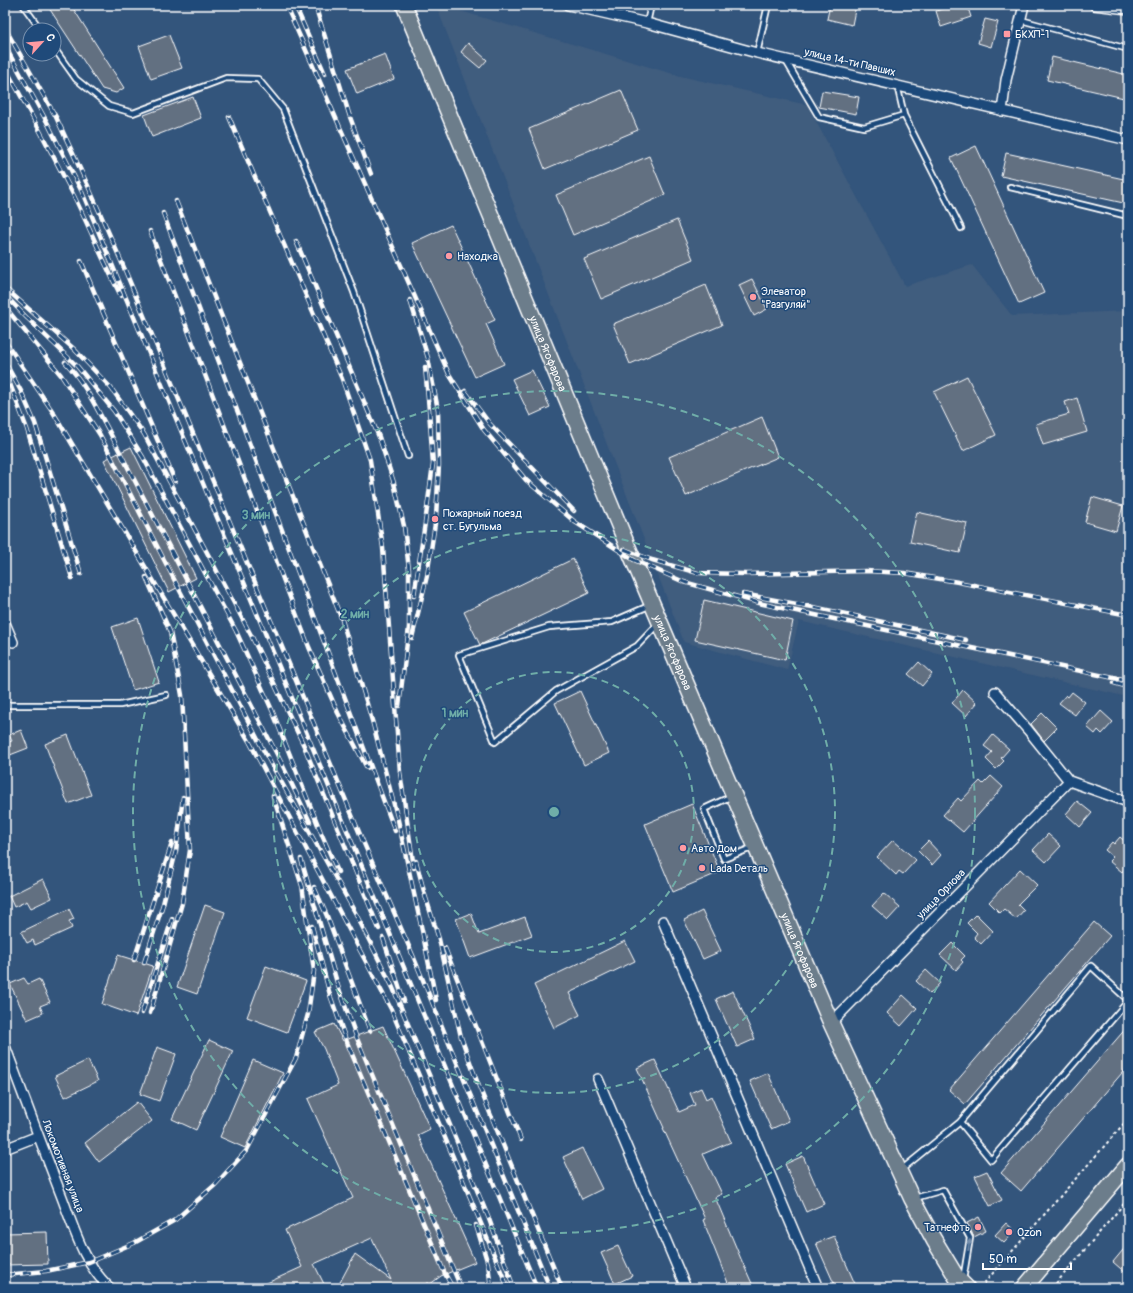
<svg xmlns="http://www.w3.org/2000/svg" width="1133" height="1293" font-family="Pangolin,sans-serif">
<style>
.built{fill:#415d7e}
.building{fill:#626f81;stroke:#fff}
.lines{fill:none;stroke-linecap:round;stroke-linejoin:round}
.lane-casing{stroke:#fff;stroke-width:8}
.street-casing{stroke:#fff;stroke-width:12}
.primary-casing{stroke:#fff;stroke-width:18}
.path{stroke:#fff;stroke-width:2;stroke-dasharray:3 3;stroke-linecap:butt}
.lane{stroke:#1f4a7a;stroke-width:4.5}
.street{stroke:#1f4a7a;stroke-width:9}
.primary{stroke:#6c7d8b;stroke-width:15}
.rail-casing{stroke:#fff;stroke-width:4.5}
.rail{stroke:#1f4a7a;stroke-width:3;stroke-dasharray:9;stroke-linecap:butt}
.oneway{fill:#7992af}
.ring{fill:none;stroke:#6fada8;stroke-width:2;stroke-dasharray:7 5}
.poi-dot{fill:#ff9aa2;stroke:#1f4a7a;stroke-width:1.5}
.labels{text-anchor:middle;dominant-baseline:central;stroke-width:3;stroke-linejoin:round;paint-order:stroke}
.poi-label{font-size:11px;fill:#fff;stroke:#1f4a7a;text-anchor:start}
.street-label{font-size:11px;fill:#fff;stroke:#1f4a7a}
.centre{fill:#6fada8;stroke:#1f4a7a;stroke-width:2}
.ring-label{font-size:12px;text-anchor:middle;font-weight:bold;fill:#6fada8;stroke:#1f4a7a;stroke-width:3;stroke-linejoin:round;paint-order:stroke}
</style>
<rect width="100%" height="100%" fill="#33557c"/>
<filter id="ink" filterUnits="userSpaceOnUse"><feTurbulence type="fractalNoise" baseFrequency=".025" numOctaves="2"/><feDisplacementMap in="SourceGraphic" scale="8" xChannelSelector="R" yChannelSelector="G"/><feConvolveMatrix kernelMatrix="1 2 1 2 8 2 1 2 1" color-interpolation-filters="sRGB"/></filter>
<g filter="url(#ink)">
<path class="built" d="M 436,5 L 440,5 L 680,76 L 807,105 L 905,286 L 972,265 L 1012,316 L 1128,311 L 1128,697 L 799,621 L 787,670 L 684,642 Z"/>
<path class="building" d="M 47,5 L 71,5 L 124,88 L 116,93 L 102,89 Z
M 830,5 L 856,5 L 852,25 L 827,19 Z
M 947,5 L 967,5 L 971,17 L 941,27 L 936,11 L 948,7 Z
M 985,19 L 998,22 L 991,47 L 978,43 Z
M 169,35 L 182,68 L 151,79 L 139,46 Z
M 468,43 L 487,60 L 480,68 L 461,52 Z
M 385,54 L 394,79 L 357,94 L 347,69 Z
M 1052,57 L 1128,75 L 1128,99 L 1047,80 Z
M 621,90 L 638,130 L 545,169 L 529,129 Z
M 822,91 L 859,97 L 856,114 L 819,107 Z
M 193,97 L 201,118 L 152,137 L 144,115 Z
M 976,146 L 1044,293 L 1019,304 L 951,158 Z
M 1006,153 L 1128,180 L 1128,204 L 1001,176 Z
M 649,156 L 665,195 L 573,235 L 556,195 Z
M 677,220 L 693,259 L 601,299 L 584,259 Z
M 451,225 L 495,320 L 486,324 L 504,364 L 475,377 L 412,243 Z
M 752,279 L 767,309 L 754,316 L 739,285 Z
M 706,285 L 722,325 L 630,364 L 613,324 Z
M 532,370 L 550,407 L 530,416 L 512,379 Z
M 967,376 L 996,435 L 963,451 L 934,392 Z
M 1077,398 L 1087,432 L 1043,445 L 1036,424 L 1069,414 L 1065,402 Z
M 762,417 L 778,457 L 686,496 L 669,457 Z
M 131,447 L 196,578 L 169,592 L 104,460 Z
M 1092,497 L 1123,506 L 1116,531 L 1085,522 Z
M 917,512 L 967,523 L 960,553 L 910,542 Z
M 573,559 L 589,593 L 480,645 L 464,612 Z
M 704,600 L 793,621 L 785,660 L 695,640 Z
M 138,618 L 159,682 L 133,690 L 112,627 Z
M 919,662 L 932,674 L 922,686 L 908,674 Z
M 963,690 L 977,703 L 966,716 L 952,703 Z
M 580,691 L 609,753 L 584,765 L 555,703 Z
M 1072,692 L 1085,702 L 1075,715 L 1059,703 L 1066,695 L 1068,697 Z
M 1101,711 L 1113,722 L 1102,734 L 1098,730 L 1095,734 L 1087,727 Z
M 1042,713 L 1057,728 L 1044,741 L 1031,724 Z
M 21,730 L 28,748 L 10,755 L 5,743 L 12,741 L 9,735 Z
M 68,735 L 91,795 L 68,804 L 45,744 Z
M 993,735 L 1009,749 L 1001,758 L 1004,761 L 996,769 L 986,759 L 992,752 L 984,746 Z
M 991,776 L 1003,787 L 963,832 L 943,815 L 958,798 L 961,801 L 980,781 L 983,784 Z
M 1077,801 L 1092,813 L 1080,827 L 1066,814 Z
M 692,804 L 720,872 L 673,892 L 645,824 Z
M 1048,834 L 1061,846 L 1046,862 L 1033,850 Z
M 1120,837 L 1128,844 L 1128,865 L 1122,872 L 1109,861 L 1113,857 L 1105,850 L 1112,842 L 1114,844 Z
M 893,840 L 916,860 L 903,874 L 899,871 L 896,875 L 877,857 Z
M 928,841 L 941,855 L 932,865 L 918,851 Z
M 1020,869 L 1037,885 L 1018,904 L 1024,910 L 1016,919 L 1004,909 L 1000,913 L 989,902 Z
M 43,879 L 52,898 L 31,908 L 27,901 L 14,907 L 9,896 Z
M 884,893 L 900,907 L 888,920 L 872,906 Z
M 205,905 L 225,912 L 197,994 L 177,987 Z
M 69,909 L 74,919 L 69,921 L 72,928 L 35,945 L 33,940 L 27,943 L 21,932 Z
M 702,911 L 721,951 L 703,959 L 684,920 Z
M 471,913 L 479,934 L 525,917 L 532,935 L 470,958 L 456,919 Z
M 976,914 L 993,931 L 981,944 L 974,937 L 977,933 L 967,923 Z
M 1094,922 L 1110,936 L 965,1104 L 949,1090 Z
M 625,941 L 635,961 L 569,993 L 580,1015 L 554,1028 L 534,985 Z
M 952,943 L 965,956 L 961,960 L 963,962 L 956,970 L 940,955 Z
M 118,955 L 153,966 L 136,1016 L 102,1004 Z
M 266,966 L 306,981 L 287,1032 L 247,1017 Z
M 926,970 L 940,983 L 930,994 L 916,981 Z
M 24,978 L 28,984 L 39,979 L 50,1002 L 40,1006 L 43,1013 L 27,1020 L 10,984 Z
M 733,991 L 755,1039 L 737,1047 L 716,999 Z
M 903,995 L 917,1008 L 901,1026 L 887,1013 Z
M 334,1024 L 343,1041 L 383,1026 L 430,1129 L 418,1135 L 475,1262 L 441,1276 L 425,1288 L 337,1288 L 355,1254 L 391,1280 L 372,1238 L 314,1264 L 326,1288 L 256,1288 L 302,1267 L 285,1230 L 353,1198 L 308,1099 L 338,1085 L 324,1049 L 315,1032 Z
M 1128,1026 L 1128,1066 L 1021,1191 L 1001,1173 Z
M 209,1040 L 233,1051 L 196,1130 L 172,1119 Z
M 157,1047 L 176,1054 L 159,1101 L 140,1094 Z
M 88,1060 L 98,1081 L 65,1097 L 55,1076 Z
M 253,1060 L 283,1073 L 245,1148 L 220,1137 Z
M 655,1060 L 679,1112 L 695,1105 L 690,1093 L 701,1088 L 706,1099 L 711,1096 L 731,1142 L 703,1154 L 722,1194 L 715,1197 L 741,1259 L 754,1288 L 730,1288 L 703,1220 L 705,1219 L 663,1128 L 664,1128 L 637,1068 Z
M 768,1073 L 789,1121 L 771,1129 L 750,1081 Z
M 137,1102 L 152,1121 L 99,1162 L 85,1143 Z
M 582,1148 L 602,1189 L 582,1199 L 563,1157 Z
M 803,1156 L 824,1204 L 806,1212 L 785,1164 Z
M 987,1171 L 1002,1200 L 990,1206 L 975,1176 Z
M 979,1217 L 986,1231 L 974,1237 L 967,1223 Z
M 1006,1223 L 1015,1231 L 1004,1243 L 995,1235 Z
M 47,1232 L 48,1264 L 5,1265 L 5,1233 Z
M 834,1236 L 855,1284 L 846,1288 L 836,1288 L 816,1243 Z
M 1128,1244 L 1128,1275 L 1113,1262 Z
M 618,1246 L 632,1276 L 615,1284 L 601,1253 Z"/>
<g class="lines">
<g class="lane-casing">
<path id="lane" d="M 23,5 L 41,30
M 1021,20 L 1128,49
M 647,23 L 651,5
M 54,48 L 76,79 L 109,106 L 133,113 L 226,78 L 258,79 L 283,109 L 354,292 L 408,456
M 757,53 L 768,5
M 786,61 L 819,117 L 864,127 L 904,115
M 897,85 L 904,115 L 961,228
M 1010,187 L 1128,216
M 651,605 L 612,622 L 549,627 L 459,655 L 495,742 L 556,691 L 637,646 L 657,625
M 5,705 L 120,705 L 166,695
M 732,796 L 704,809 L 724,859 L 754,847
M 960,1122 L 1091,966 L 1128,1000
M 901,1170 L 960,1122 L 991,1160 L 1128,1001
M 915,1198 L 943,1190 L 970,1238 L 963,1280"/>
</g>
<g class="street-casing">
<path id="street" d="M 568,5 L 647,23 L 757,53 L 1128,140
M 1094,5 L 1128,9
M 1002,111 L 1006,80 L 1024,5
M 5,623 L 13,642
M 995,692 L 1028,730 L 1069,781
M 1069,781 L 1128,802
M 663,921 L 818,1288
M 831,1023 L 1069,781
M 5,1046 C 23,1095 41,1143 60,1192 C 73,1225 83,1264 110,1288
M 598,1079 L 686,1288
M 5,1149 L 38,1136"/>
</g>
<g class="primary-casing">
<g id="primary">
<path id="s1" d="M 404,5 L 630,552 L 831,1023 L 912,1199 L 934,1240 L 957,1278 L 967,1288"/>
<path d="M 1024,1288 L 1128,1165"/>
</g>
</g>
<path class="path" d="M 980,1288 L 1128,1119
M 1052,1288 L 1128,1199"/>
<use href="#lane" class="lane"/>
<use href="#street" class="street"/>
<use href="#primary" class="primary"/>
<g class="rail-casing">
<path id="rail" d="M 286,5 L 449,374 L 484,430 L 526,480 L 575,522 L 634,560 L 684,582 L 763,604 L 1128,681
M 295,5 L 325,74
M 315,5 L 350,117 L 371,174
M 5,28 L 56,117 L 89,188 L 122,263 L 362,839 L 414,958 L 448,1041 L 550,1288
M 5,46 L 47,122 L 82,192 L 537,1288
M 5,67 C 29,110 52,153 74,196 C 90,229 104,263 121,296
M 229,117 L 342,379 L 370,460 L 383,548 L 400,772 L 414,868
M 176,201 L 342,620 L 373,724 L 398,820 L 423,935 L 436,1000
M 163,213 L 395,831
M 150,231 L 309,647 L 338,713 L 367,768
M 296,241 L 379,437 L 394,483 L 404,526 L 409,570 L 409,627 L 399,706
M 81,261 L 175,481
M 5,288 L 74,349 L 111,388 L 144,434 L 252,637 L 304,746 L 379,929
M 5,295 L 27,318
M 410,300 L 428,358 L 438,410 L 439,465 L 436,517 L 427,576 L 412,638
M 5,307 L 61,375 L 100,435 L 178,587 L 266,755 L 356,914 L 393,988 L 489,1219 L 514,1288
M 24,315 L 77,366 L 114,411 L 143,457 L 236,631 L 272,710 L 322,835 L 338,872
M 5,341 L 53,412 L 249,741 L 337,907 L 391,1009 L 508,1288
M 5,362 L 21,391 L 35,423 L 81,574
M 65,362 C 84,382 96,407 109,431 L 281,762 L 310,822
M 7,376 L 27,429 L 72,578
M 465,391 L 490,424 L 574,511
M 624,549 L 652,560 L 698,573 L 746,574 L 866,571 L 904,573 L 958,582 L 1128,615
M 146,577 L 170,632 L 182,695 L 190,850 L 182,903 L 150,1013
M 743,594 L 818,608 L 966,640
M 414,596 L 426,516 L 433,464 L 429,410 L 425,367
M 1114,683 L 1128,687
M 273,796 L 303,889
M 301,859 L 338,986 L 356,1036 L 461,1288
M 416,861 L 426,899
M 314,887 L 327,916 L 370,1031
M 425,895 L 439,939 L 461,1037 L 478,1084 L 562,1288
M 312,926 L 330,995 L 346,1040 L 445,1274 L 453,1288
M 383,938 L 404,1001
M 445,948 L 521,1140
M 134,960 L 172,843
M 144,963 L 163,904 L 176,851 L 183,797
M 142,1013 L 172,919
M 476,1225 L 488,1264 L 491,1288
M 5,1275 L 46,1271 L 89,1262 L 134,1243 L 175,1220 L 215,1185 L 247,1150 L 296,1058 L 308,1014 L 314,971 L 302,885
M 428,1285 L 431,1288
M 5,1287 L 10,1288"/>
</g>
<use href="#rail" class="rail"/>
</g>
<defs><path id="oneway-solid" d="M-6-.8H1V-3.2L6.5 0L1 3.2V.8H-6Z"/></defs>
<use class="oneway" href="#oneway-solid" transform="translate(969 1245) rotate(-80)"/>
</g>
<g class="ring">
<circle cx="554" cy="812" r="140"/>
<circle cx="554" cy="812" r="281"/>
<circle cx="554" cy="812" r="421"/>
</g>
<g class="poi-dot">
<rect x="1003" y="30" width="8" height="8" rx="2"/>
<circle cx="449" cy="256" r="4"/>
<circle cx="753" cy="297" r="4"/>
<circle cx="435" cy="519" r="4"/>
<circle cx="683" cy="848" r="4"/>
<circle cx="702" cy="868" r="4"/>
<circle cx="978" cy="1227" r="4"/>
<circle cx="1009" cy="1232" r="4"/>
</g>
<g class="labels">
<g class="poi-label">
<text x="1015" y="34">БКХП-1</text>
<text x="457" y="256">Находка</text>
<text x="761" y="291">Элеватор<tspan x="761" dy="13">"Разгуляй"</tspan></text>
<text x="443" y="513">Пожарный поезд<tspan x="443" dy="13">ст. Бугульма</tspan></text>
<text x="691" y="848">Авто Дом</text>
<text x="710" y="868">Lada Dеталь</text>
<text x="970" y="1227" text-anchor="end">Татнефть</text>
<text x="1017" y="1232">Ozon</text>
</g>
<g class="street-label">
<text transform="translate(850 62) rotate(13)">улица 14-ти Павших</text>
<text stroke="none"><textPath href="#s1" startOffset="377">улица Ягофарова</textPath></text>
<text stroke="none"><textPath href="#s1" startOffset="701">улица Ягофарова</textPath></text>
<text transform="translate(941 894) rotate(-46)">улица Орлова</text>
<text stroke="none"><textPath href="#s1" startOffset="1025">улица Ягофарова</textPath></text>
<text transform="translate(63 1166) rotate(69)">Локомотивная улица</text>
</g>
</g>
<circle cx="554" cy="812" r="6" class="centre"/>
<g class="ring-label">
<text x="256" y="519">3 мин</text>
<text x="355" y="618">2 мин</text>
<text x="455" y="717">1 мин</text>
</g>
<rect width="1133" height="1293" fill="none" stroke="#1f4a7a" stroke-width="20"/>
<rect x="10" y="10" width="1113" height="1273" fill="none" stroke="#fff" stroke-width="1.5" filter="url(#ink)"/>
<g transform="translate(42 42) rotate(63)"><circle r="19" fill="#1f4a7a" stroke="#7992af"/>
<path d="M0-3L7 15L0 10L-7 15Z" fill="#ff9aa2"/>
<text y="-6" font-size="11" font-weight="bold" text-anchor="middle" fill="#ffffff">С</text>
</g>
<path d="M983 1263v6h88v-6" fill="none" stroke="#ffffff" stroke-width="2"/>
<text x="989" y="1263" font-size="12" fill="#ffffff" stroke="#1f4a7a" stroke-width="3" paint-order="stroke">50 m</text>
</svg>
